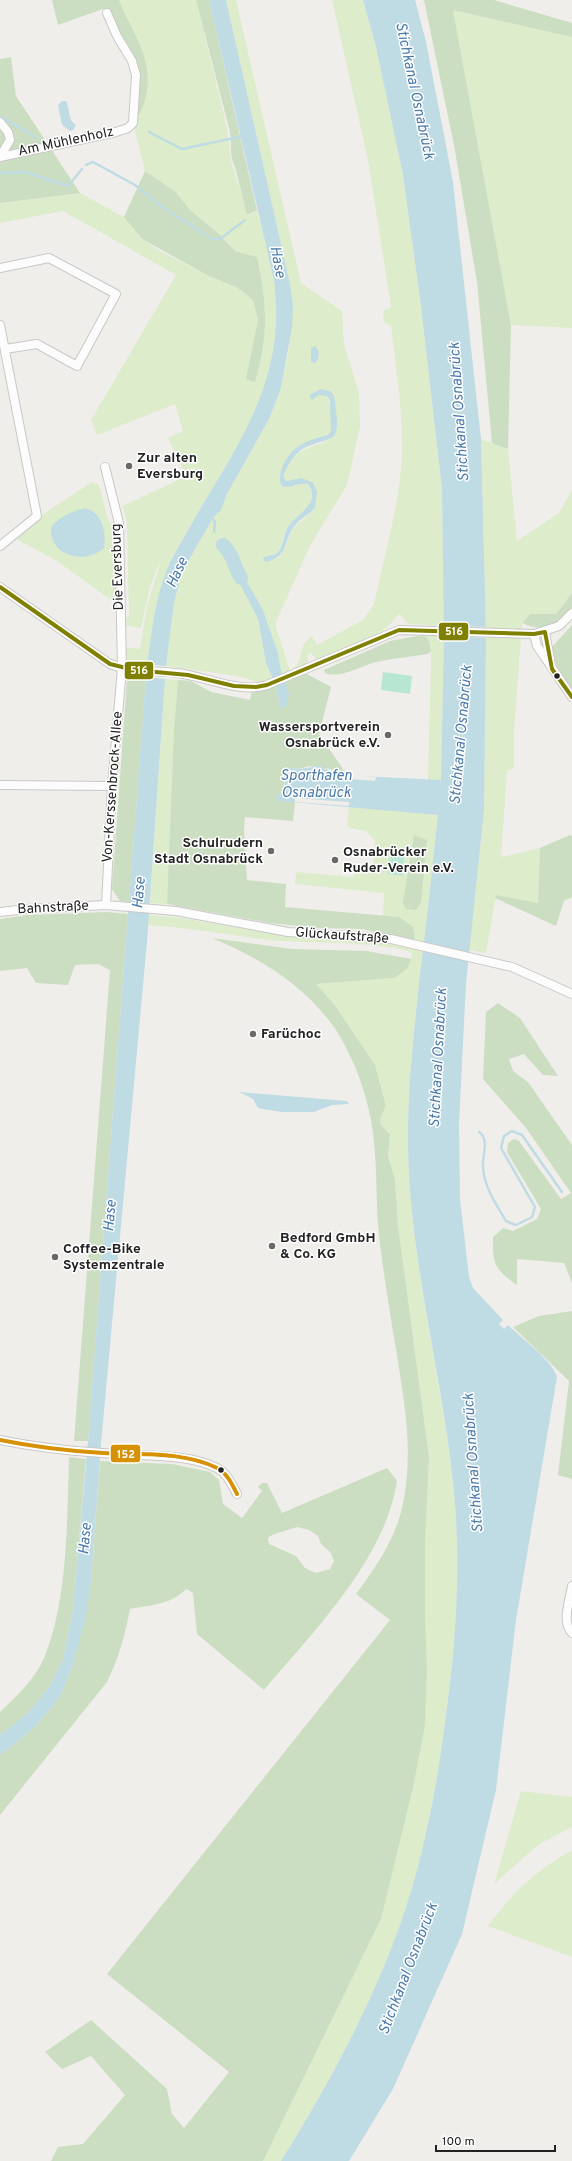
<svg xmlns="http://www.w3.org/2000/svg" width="572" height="2161" font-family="Overpass,sans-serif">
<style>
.grass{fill:#ddeccb;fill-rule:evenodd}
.forest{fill:#cbdec1;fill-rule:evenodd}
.pitch{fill:#b7e6d2}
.water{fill:#bfdbe3}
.pier{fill:#f0eeeb}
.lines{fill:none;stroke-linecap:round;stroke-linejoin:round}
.stream{stroke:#bfdbe3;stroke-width:2.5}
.river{stroke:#bfdbe3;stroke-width:14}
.minor-casing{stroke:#c9c8c7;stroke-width:10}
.minor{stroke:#fdfcfc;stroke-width:8}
.bus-1-casing{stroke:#fff;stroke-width:7}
.bus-2-casing{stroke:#fff;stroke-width:7}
.bus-1{stroke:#808000;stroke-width:4}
.bus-2{stroke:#d79105;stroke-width:4}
.poi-dot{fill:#6a6968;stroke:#fff;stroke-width:1.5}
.bus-dot{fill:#222;stroke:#fff;stroke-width:1.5}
.labels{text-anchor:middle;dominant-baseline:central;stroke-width:3;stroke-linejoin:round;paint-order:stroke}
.street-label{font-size:14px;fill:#222;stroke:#fff}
.poi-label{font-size:14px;font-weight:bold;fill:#222;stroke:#fff;text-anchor:start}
.water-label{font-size:15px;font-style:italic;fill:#4a7aab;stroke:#fff}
.line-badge{stroke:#fff;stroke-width:1.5}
.badge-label{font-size:11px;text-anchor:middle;font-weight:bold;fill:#fff}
</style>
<rect width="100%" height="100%" fill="#f0eeeb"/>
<path class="grass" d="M 119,0 L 196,0 L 227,128 L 231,161 L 248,215 L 257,210 C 264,241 277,275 277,307 C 279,388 235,450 196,516 C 187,532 175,549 168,567 C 157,594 152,635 147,664 L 128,662 L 124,658 L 123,647 L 140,649 L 147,606 L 162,557 L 150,586 L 141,628 L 123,625 L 124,617 L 129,617 L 127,523 L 123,506 L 186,476 L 168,438 L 183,431 L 175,404 L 97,435 L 91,420 L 176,275 L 63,211 L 0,223 L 0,203 L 80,193 L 124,217 L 142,239 L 158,250 L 207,275 L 238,288 L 253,300 L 258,320 L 254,346 L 255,382 C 269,335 267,304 257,257 L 235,251 L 219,234 L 190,210 L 176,192 L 145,171 L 133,123 L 140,115 Z
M 226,0 L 236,0 L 301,283 L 342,311 L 344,345 L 359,392 L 360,427 L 347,485 L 310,546 L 275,624 L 290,671 C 302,662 299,658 303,646 C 304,643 309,639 312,636 L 317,645 L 363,620 L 374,604 C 384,555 400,504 402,454 C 403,411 396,368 391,326 L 384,322 L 383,311 L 391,307 L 368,160 L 332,0 L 363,0 L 376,47 L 403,175 L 420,298 L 442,488 L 444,626 L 410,624 L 406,622 L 400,614 C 393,618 393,623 387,627 C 371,640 340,649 320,658 L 316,659 L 311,653 L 307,655 L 308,661 L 304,665 L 282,675 L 278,653 L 263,610 L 235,562 L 248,599 L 258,619 L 266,663 L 273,679 L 259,682 L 237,676 L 166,666 L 174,603 L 180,580 L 191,556 L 213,518 L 221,510 L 227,494 L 269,419 L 281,388 L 288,354 L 293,304 L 290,284 ZM 321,389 L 335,399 L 332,438 C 306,452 298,444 283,476 L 286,481 L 293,480 L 313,483 L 314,510 L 292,529 L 286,546 L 278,558 L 263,558 C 268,556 273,556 277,553 C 283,548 282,539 285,533 C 294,518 322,504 308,484 L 303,483 L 292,487 L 279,476 C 291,446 299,445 328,435 L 331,431 C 333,423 332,380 315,398 Z
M 453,10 L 572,37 L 572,328 L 511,325 Z
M 481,439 L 508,449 L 517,541 L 559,513 L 572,490 L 572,593 L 556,614 L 530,614 L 522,623 L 514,732 L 514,768 L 507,771 L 501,857 L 540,848 L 538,903 L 496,895 L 486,953 L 469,950 L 484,810 L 486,633 Z
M 92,482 L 99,485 L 109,523 L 114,522 L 115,603 L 57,561 L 16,539 L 42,518 L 42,515 Z
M 422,635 L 444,636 L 441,780 L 428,780 L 431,657 C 430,647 431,640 422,635 Z
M 165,679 L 178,680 L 174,729 L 167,904 L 150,903 Z
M 349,806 L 438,815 C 432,868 427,921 420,974 C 413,1040 405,1108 409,1175 C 415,1282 443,1386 454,1492 C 461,1567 456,1641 446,1715 C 437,1786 424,1857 400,1925 C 370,2008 328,2086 281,2161 L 263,2161 L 381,1919 L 413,1788 L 425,1725 L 427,1670 L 425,1614 L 425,1545 L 429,1457 L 398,1225 L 395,1179 L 388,1156 L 390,1134 C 376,1122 379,1121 386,1106 L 375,1065 L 334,1004 L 315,984 L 394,978 L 411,959 L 412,952 C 366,940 317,944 269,940 C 229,935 189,928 148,925 L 149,915 L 175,917 L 293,937 L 361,940 L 413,947 L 415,940 L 399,917 L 383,916 L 384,893 L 295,884 L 296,872 L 354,877 L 355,866 L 373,868 L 375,841 L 366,831 L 350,828 L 347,825 Z
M 521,1791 L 572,1797 L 572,1827 L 538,1845 L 494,1884 Z
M 572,1850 L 572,1957 L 488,1926 C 513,1892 535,1871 572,1850 Z"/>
<path class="forest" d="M 52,0 L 119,0 C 131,31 152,55 147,90 C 145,103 142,113 133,123 L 136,75 L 107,13 L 103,9 L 58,25 Z
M 196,0 L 209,0 L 257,210 L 247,215 L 235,167 C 229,157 232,144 230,132 Z
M 424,0 L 494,0 L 572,23 L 572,37 L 453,10 L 511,325 L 508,449 L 492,443 L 477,282 L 454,145 Z
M 11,57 L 16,96 L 80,193 L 0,203 L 0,59 Z
M 145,171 L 176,192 L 190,210 L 219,234 L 235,251 L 257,257 C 267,304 269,335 255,382 L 246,379 L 258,320 L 253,300 L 238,288 L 207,275 L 142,239 L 124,217 Z
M 572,593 L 572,608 C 558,626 544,633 522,623 L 530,614 L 556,614 Z
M 572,625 L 572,690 C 561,676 554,665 552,647 Z
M 422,635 C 430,639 430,643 431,652 L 427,654 C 410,657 393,658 376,662 C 361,666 340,679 325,673 L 324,670 L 390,641 Z
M 305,673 L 331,687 L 319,734 L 347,775 L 340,775 L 330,769 L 309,766 L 299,769 L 286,767 L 282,775 L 285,782 L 279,801 L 295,802 L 293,821 L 245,817 L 244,831 L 247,880 L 286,884 L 285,907 L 399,917 L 413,927 L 415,940 L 362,929 L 317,928 L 270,923 L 167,904 L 174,729 L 178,680 L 191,681 L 211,692 L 250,700 L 252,691 L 276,684 L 280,707 L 285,681 Z
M 131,676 L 146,677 L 129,902 L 120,901 L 112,889 L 127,679 Z
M 414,835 L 427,840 L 421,902 L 416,910 L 406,909 L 403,903 Z
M 570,835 L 572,836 L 572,897 L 564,901 L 556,926 L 495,898 L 496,895 L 538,903 L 540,848 Z
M 107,912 L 128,914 L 88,1441 L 74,1441 L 110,970 L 98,964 L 75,965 L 68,985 L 36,983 L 27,968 L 0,971 L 0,919 L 27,915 Z
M 212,938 L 292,949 L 366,951 L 411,959 L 407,969 L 394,978 L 316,984 L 334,1004 L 375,1065 L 386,1106 C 379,1121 376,1122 390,1134 L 388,1156 L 395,1179 L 398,1225 L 429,1457 L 425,1545 L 425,1614 L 427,1670 L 425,1725 L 413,1788 L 381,1919 L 263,2161 L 51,2161 L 58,2147 L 83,2144 L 125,2095 L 91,2056 L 62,2069 L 45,2052 L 91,2020 L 167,2089 L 172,2114 L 184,2128 L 229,2072 L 107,1974 L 390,1620 L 356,1594 C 377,1566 399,1533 404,1498 C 412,1454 406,1412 399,1368 C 392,1324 384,1280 379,1235 C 375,1197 378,1157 371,1120 C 365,1089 354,1060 338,1033 C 308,987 262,959 212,938 Z
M 498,1003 L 520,1018 L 558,1076 L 543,1075 L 524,1054 L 509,1059 L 513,1071 L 528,1082 L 572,1145 L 572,1283 L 564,1263 L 517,1259 L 517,1285 C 495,1270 492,1263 493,1237 L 503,1228 L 513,1231 L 537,1219 L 541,1209 L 507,1152 L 508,1143 L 514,1139 L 519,1141 L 561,1199 L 571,1193 L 526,1128 L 483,1079 L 486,1012 Z
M 572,1311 L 572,1479 L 558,1475 L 569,1381 L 513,1327 L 539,1316 Z
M 69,1457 L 86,1459 L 73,1610 L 63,1659 L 51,1684 L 28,1713 L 0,1735 L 0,1712 C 17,1696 35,1679 44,1658 C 68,1601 67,1519 69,1457 Z
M 100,1461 L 172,1464 L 210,1472 L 219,1480 L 223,1504 L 242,1518 L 262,1491 L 258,1487 L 262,1483 L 267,1483 L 282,1513 L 387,1468 L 397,1481 C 386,1558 313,1632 264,1690 L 197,1634 L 193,1593 L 186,1589 C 171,1605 150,1605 130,1609 C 125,1635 119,1658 107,1682 L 0,1815 L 0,1755 L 35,1727 L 60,1697 L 73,1665 L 91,1581 ZM 297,1527 L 309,1530 L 318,1536 L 321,1544 L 331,1553 L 334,1561 L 330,1569 L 316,1573 L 305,1568 L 296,1556 L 269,1544 L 268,1538 L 272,1535 Z"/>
<path class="pitch" d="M 383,672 L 412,676 L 410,694 L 381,690 Z
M 391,848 L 405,850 L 402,876 L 388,874 Z"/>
<path class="water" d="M 209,0 L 226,0 L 290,284 L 293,304 L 292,327 L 281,388 L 269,419 L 227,494 L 221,510 L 213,518 L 191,556 L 180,580 L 174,603 L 166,666 L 147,664 C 152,632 155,597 168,567 C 176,549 187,533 196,516 C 242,438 287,376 274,280 Z
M 363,0 L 415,0 L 426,42 L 453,182 L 481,439 L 486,633 L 484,810 L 466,983 L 459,1124 L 460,1199 L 469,1277 L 473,1288 L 503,1320 L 499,1324 L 504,1329 L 508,1325 C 520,1337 553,1361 557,1377 L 516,1620 L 496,1790 L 462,1934 L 393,2089 L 349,2161 L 281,2161 C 328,2086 370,2008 400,1925 C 424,1857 437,1786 446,1715 C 456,1641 461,1567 454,1492 C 444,1386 415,1282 409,1175 C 405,1108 413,1041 420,974 C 427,921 432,868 438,815 L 279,801 L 276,798 L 277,794 L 284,790 L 285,782 L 281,770 L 286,767 L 299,769 L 319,766 L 340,775 L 441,780 L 444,636 L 442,488 L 420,298 L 403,175 L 376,47 Z
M 62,101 L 66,101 C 70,108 68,121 76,125 L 73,130 L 70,131 L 62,125 L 58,105 Z
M 315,346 C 320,351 320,358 315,363 L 311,362 L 311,348 Z
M 321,389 L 330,391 C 336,396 335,403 336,411 C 340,445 331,436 306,447 C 295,452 288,465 283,476 L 286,481 L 302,478 L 313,483 L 317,492 L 315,507 C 311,514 302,517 297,523 C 282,538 291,557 265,562 L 263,558 C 268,555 273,556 277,553 C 284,547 283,535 288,527 C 296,514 322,504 308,484 C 298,482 291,489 282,486 C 275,474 288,452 299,446 C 307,440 318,438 328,435 L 331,431 L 330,401 L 327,396 L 319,395 L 312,400 L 310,397 L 311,394 Z
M 85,508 C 103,513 106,532 104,548 C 86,565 49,557 51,527 C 61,516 71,512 85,508 Z
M 235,561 L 263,610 L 278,653 L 282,675 L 273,679 L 266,663 L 258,619 L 233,570 L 232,564 Z
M 146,677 L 165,679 L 147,942 L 101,1444 L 91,1581 L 86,1616 L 73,1665 L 60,1697 L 35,1727 L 0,1755 L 0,1735 L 28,1713 L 51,1684 L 63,1659 L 73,1610 L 88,1441 Z
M 285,681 L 289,694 L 286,707 L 283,708 L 280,707 L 276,684 Z
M 239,1092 L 347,1101 L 349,1104 L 332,1105 L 314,1112 L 281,1112 L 258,1108 L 253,1099 Z"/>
<path class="pier" d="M 442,626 L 488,627 L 488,638 L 442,636 Z
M 351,775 L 376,777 L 375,781 L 350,779 Z
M 295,798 L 349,802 L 349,806 L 295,802 Z"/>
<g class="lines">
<path class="stream" d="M 0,116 L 37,138
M 149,132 L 182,149 L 243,136
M 86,165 L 93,162 L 135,185 L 162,207 L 212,239 L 220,239 L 245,220
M 0,173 L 25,172 L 68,186 L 82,169
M 211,516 L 215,522 L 214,532
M 479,1132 C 490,1139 482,1155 483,1167 C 484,1187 496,1204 506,1221 L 516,1225 L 532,1217 L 535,1207 L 501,1148 L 504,1136 L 512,1131 L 522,1135 L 562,1192"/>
<path class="river" d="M 223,545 C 234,555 234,567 241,578"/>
<g class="minor-casing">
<path id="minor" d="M 0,122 L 8,132 L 10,140 L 0,157
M 0,157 L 116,132 L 128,128 L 133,123 L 136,75 L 132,61 L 117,36 L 107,13
M 0,268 L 49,258 L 116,294 L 77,366 L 37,344 L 5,349
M 0,325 L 37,516 L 0,546
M 105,467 L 119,523 L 122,668 L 112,786 L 106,905
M 0,587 L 110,664 C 131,672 154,670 177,673 C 205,676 239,694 267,685 L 399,630 L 534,634 L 559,626 L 572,613
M 545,632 L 551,666
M 534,634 L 537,646 L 572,697
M 0,785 L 112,786
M 0,912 L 27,909 L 106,905 L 176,911 L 288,932 L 391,939 L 512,967 L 572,994
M 0,1440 C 39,1448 78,1452 118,1454 C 148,1456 190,1454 217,1468 C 227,1473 232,1485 237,1494
M 572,1586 C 570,1600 561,1622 572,1633"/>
</g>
<use href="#minor" class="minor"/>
<g class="bus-1-casing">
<path id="bus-1" d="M 0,587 L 110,664 L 134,670 L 188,675 L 234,686 L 256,687 L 267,685 L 399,630 L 534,634 L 545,632 L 552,669 L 572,697"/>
</g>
<g class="bus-2-casing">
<path id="bus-2" d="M 0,1440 C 34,1447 68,1451 103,1453 C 139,1455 183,1451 217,1468 C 227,1473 232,1484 237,1494"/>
</g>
<use href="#bus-1" class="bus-1"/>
<use href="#bus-2" class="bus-2"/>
</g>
<g class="poi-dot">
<circle cx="129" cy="466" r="4"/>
<circle cx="388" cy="735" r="4"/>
<circle cx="271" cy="851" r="4"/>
<circle cx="335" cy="860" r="4"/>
<circle cx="253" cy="1034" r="4"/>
<circle cx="272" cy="1246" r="4"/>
<circle cx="55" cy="1257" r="4"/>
</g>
<g class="bus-dot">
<circle cx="557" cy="676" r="3.5"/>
<circle cx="221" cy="1470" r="3.5"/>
</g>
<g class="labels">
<g class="street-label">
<text transform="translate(66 142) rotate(-12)">Am Mühlenholz</text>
<text transform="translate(118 567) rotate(-92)">Die Eversburg</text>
<text transform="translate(113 787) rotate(-86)">Von-Kerssenbrock-Allee</text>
<text transform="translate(53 908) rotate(-3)">Bahnstraße</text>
<text transform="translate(342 936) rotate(4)">Glückaufstraße</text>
</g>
<g class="poi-label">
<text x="137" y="458">Zur alten<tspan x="137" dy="16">Eversburg</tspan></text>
<text x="380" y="727" text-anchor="end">Wassersportverein<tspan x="380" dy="16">Osnabrück e.V.</tspan></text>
<text x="263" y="843" text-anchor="end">Schulrudern<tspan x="263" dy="16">Stadt Osnabrück</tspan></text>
<text x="343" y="852">Osnabrücker<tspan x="343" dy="16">Ruder-Verein e.V.</tspan></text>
<text x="261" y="1034">Farüchoc</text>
<text x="280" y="1238">Bedford GmbH<tspan x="280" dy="16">&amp; Co. KG</tspan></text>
<text x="63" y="1249">Coffee-Bike<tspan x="63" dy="16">Systemzentrale</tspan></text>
</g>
<g class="water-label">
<text transform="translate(414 91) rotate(78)">Stichkanal Osnabrück</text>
<text transform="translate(277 262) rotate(79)">Hase</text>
<text transform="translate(460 412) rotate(-94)">Stichkanal Osnabrück</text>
<text transform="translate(178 573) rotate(-65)">Hase</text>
<text transform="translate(462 735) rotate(-85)">Stichkanal Osnabrück</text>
<text x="316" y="776">Sporthafen<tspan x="316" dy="17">Osnabrück</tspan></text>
<text transform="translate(140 893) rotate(-85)">Hase</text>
<text transform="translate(439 1058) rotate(-87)">Stichkanal Osnabrück</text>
<text transform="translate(111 1216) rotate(-85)">Hase</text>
<text transform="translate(474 1463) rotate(-94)">Stichkanal Osnabrück</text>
<text transform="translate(86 1539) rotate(-85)">Hase</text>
<text transform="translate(409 1969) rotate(-69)">Stichkanal Osnabrück</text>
</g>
</g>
<g class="line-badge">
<rect x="438" y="622" width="31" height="19" rx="4" fill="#808000"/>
<rect x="124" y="661" width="30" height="19" rx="4" fill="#808000"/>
<rect x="110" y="1444" width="31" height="19" rx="4" fill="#d79105"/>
</g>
<g class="badge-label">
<text x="454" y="635">516</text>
<text x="139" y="674">516</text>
<text x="126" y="1458">152</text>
</g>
<path d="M436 2145v6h119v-6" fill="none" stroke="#222222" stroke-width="2"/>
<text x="442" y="2145" font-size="12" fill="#222222" stroke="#ffffff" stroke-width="3" paint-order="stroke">100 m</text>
</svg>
